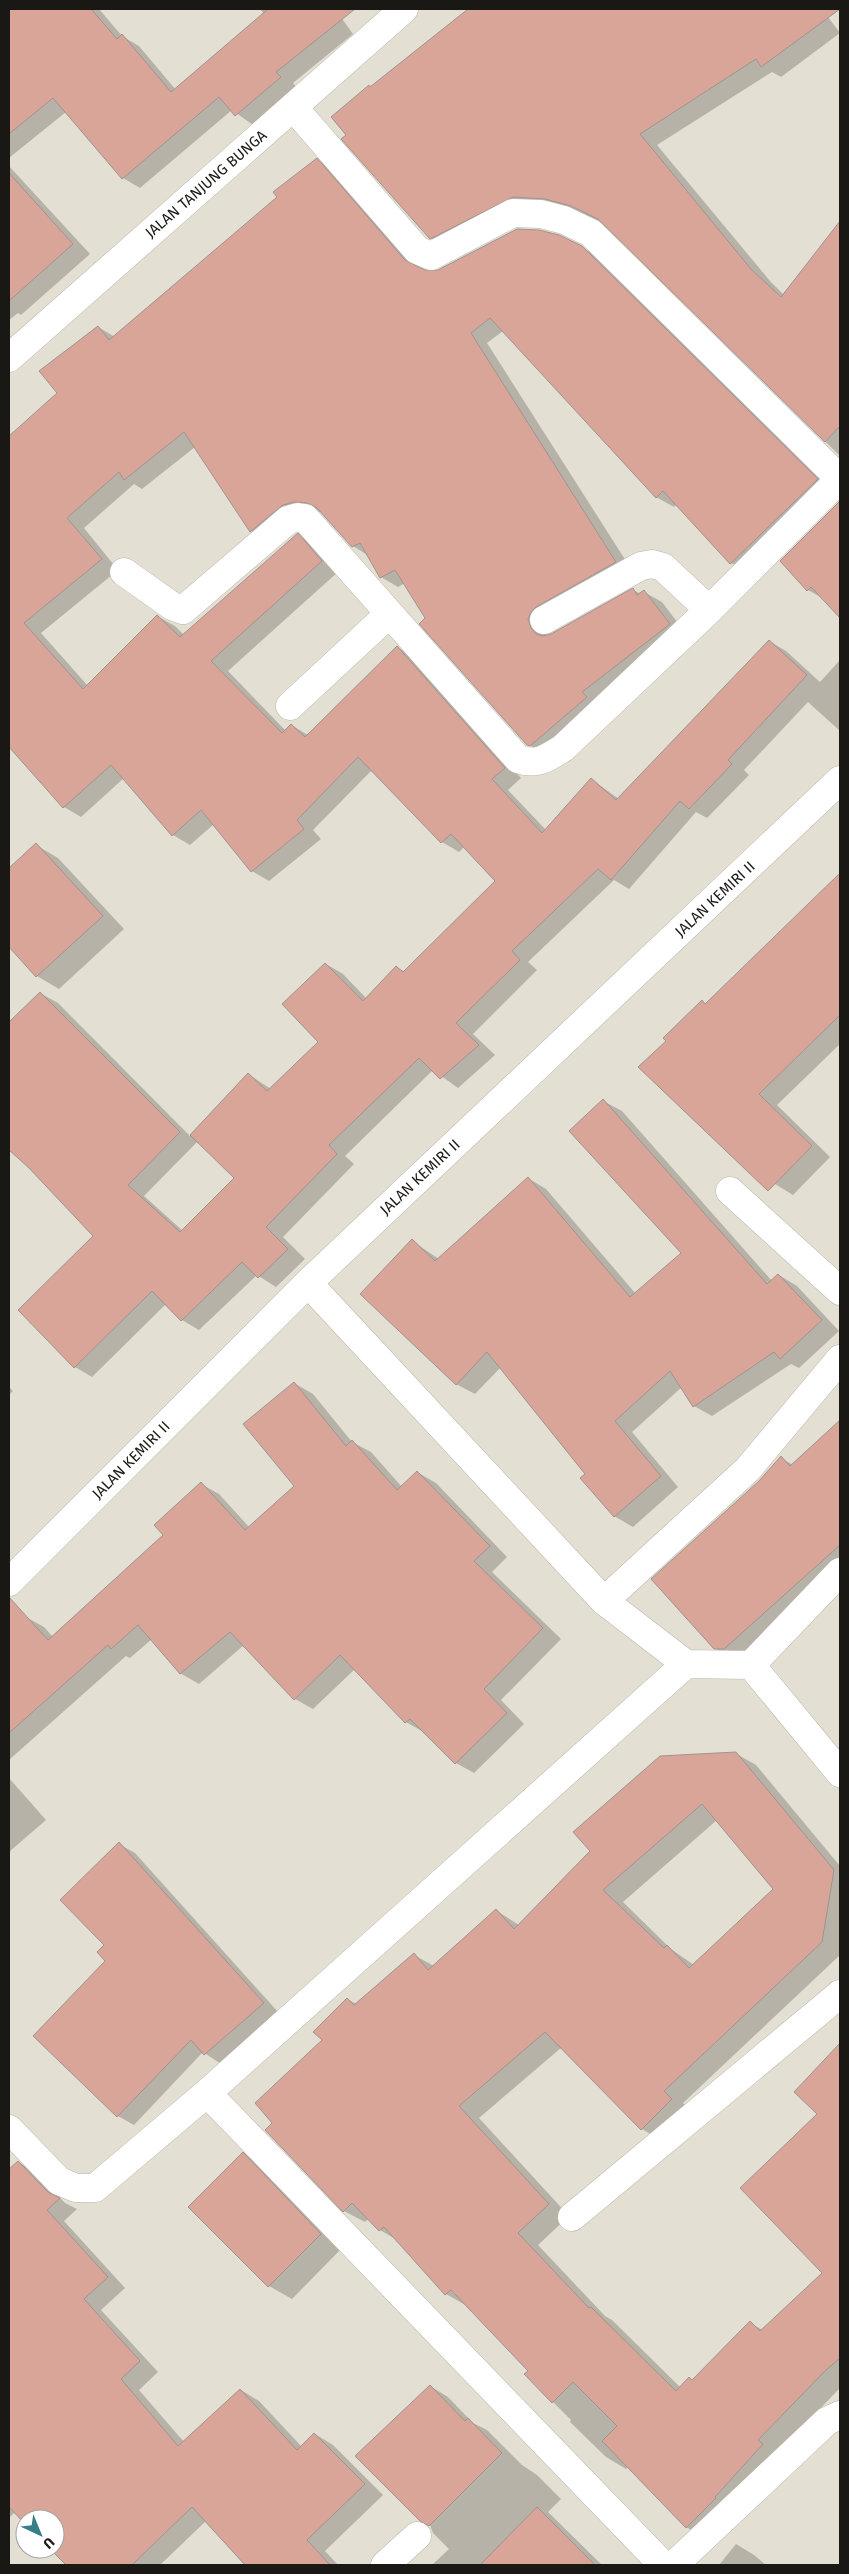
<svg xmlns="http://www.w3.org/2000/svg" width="849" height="2574" font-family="'Fira Sans',sans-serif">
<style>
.shadow{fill:#0003;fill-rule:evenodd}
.building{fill:#d9a599;stroke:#a0938f;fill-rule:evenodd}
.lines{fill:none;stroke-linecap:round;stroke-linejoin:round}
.minor-casing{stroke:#bcb7ab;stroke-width:29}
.minor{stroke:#fff;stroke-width:28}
.labels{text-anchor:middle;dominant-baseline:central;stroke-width:5;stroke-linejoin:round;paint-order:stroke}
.street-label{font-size:15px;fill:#1a1814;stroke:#fff}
</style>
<rect width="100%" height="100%" fill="#e4dfd3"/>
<path class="shadow" d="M 9,9 L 99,9 L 122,36 L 139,46 L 176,90 L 264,14 L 260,9 L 335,9 L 353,34 L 293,83 L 297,88 L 253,125 L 232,110 L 140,188 L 123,178 L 66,112 L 9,158 Z
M 470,9 L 694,9 L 698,15 L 708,9 L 822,9 L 840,33 L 781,77 L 772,72 L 657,145 L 770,281 L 784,295 L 840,223 L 840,456 L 603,222 L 565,209 L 450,249 L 431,238 L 348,135 L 371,88 Z
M 317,160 L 334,170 L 421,270 L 439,271 L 581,247 L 599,257 L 834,490 L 748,573 L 731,563 L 677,504 L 674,507 L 656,497 L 503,331 L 487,343 L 633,572 L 545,630 L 547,636 L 633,590 L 641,594 L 644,592 L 662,602 L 687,635 L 545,755 L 528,744 L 427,618 L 405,583 L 398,587 L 381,577 L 369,556 L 353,546 L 322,512 L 312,511 L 268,541 L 251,531 L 195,447 L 142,489 L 134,484 L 84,528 L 118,570 L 41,633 L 88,686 L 157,616 L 175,626 L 184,635 L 298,535 L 315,545 L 339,571 L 228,671 L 286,731 L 291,725 L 308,735 L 397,647 L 415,657 L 521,778 L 508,790 L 546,830 L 591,779 L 619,799 L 769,641 L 786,651 L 820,682 L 840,660 L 840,731 L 808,702 L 744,770 L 749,775 L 707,818 L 696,812 L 629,889 L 614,880 L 528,962 L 537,970 L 473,1034 L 495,1055 L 458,1088 L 433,1070 L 345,1156 L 354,1164 L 283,1237 L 305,1259 L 276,1287 L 257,1275 L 199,1330 L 182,1320 L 166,1304 L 92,1377 L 75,1367 L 95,1236 L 9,1146 L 9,1024 L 40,993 L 58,1003 L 190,1136 L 248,1074 L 271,1089 L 320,1042 L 326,964 L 343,974 L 367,999 L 396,967 L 405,972 L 496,881 L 464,847 L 459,852 L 442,842 L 372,770 L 313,830 L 321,839 L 269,881 L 252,871 L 214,824 L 190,845 L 173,835 L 124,778 L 81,817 L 64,807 L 9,745 L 9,438 L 59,393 L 98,327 L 115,337 L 279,197 ZM 198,1141 L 235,1178 L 183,1231 L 144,1196 Z
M 9,166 L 90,254 L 21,315 L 18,313 L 9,320 Z
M 840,503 L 840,616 L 824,599 L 808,590 L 782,561 Z
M 36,845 L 58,858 L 124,929 L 59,989 L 37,976 L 9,946 L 9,870 Z
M 839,876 L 840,982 L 835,987 L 840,992 L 840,1044 L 777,1105 L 830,1157 L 793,1195 L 775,1184 L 686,1103 L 667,1041 L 702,1002 L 707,1004 Z
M 603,1101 L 622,1111 L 772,1281 L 779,1275 L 797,1286 L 839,1331 L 799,1368 L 791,1364 L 712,1416 L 694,1406 L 682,1387 L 632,1432 L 678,1487 L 633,1527 L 614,1516 L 587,1474 L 501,1367 L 475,1394 L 456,1384 L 412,1241 L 439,1259 L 528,1178 L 546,1189 L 636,1294 L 683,1253 Z
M 294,1383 L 313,1394 L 352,1442 L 371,1452 L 402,1487 L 417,1472 L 436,1483 L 507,1557 L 492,1572 L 561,1639 L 501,1700 L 524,1724 L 474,1773 L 456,1763 L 425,1733 L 406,1722 L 355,1669 L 313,1709 L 295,1699 L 244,1645 L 199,1684 L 180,1673 L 152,1639 L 130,1658 L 126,1656 L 9,1760 L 9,1632 L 26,1617 L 44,1627 L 53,1637 L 165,1535 L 201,1484 L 219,1494 L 250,1528 L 295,1486 Z
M 9,1387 L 13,1391 L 9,1395 Z
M 840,1422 L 840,1575 L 736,1660 L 715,1648 L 759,1481 L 781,1458 L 793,1465 Z
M 735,1753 L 756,1765 L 840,1866 L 840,1955 L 683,2103 L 692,2112 L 662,2141 L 642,2129 L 562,2047 L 479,2118 L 569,2216 L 538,2245 L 605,2316 L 612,2320 L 681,2388 L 693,2381 L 750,2323 L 763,2330 L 823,2273 L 819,2114 L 795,2092 L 840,2045 L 840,2388 L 778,2452 L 707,2539 L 686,2527 L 628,2467 L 626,2469 L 606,2457 L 570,2422 L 571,2420 L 525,2374 L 529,2371 L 467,2306 L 446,2294 L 397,2240 L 380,2230 L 369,2218 L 365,2222 L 344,2211 L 274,2123 L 348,1999 L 356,2004 L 414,1955 L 434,1966 L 497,1911 L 519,1925 ZM 717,1820 L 774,1889 L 694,1965 L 671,1949 L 623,1902 Z
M 9,1778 L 46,1820 L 9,1852 Z
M 119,1844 L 135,1853 L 279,2013 L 221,2064 L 203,2052 L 134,2125 L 118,2116 L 106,1961 L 106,1945 Z
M 243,2154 L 265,2167 L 343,2247 L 292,2299 L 269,2286 Z
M 18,2162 L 36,2173 L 65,2203 L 77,2209 L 64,2221 L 125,2288 L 101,2310 L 158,2372 L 139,2390 L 184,2442 L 241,2390 L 259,2401 L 302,2447 L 315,2434 L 333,2445 L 383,2495 L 325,2551 L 338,2565 L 247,2565 L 206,2521 L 160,2565 L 68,2565 L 52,2549 L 55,2549 L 55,2519 L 25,2519 L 25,2522 L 15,2512 L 9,2518 L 9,2171 Z
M 430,2386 L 448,2397 L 473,2423 L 487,2430 L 522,2465 L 537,2475 L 561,2499 L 548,2512 L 602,2565 L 432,2565 L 449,2549 L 433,2533 L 430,2525 L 420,2520 Z
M 736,2544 L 754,2555 L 766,2565 L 719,2565 Z"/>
<path class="building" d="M 9,9 L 91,9 L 117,39 L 122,34 L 171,92 L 268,9 L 355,9 L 276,72 L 281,77 L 235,116 L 219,97 L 122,179 L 53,98 L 9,134 Z
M 468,9 L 840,9 L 761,67 L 756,59 L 640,134 L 751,269 L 781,297 L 840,221 L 840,426 L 825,442 L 598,219 L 571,206 L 545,199 L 513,197 L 430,239 L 341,139 L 346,135 L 331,117 L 369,85 L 370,87 Z
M 317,158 L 405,260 L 425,270 L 438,270 L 517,229 L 539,230 L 559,235 L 582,246 L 818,479 L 730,564 L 663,491 L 656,498 L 490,318 L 471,333 L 616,562 L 536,607 L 531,612 L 528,619 L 531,628 L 536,634 L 543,636 L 551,634 L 633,588 L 637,595 L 644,590 L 670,624 L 582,692 L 587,697 L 530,746 L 527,745 L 419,624 L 425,618 L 395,570 L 380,578 L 360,543 L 352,547 L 317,508 L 307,503 L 294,502 L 283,505 L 250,532 L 184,432 L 124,480 L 119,472 L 67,518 L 102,559 L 24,623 L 83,689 L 157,615 L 180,637 L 298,533 L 322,561 L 211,661 L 282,733 L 291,724 L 305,737 L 397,646 L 505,768 L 492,779 L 542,833 L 591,778 L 616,800 L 769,640 L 807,675 L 728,760 L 732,764 L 689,809 L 680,801 L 611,880 L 598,869 L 512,951 L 520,960 L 456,1023 L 479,1045 L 440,1079 L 419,1058 L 329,1145 L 337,1154 L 266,1227 L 288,1249 L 258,1278 L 242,1262 L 181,1321 L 152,1291 L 74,1368 L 18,1310 L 93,1236 L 29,1168 L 9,1150 L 9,1022 L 40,992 L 180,1132 L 128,1185 L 180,1232 L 234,1178 L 190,1135 L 248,1073 L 267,1091 L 318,1042 L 282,1004 L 325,963 L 363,1001 L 396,966 L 403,972 L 495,881 L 451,834 L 441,843 L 358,757 L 297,820 L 304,829 L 251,872 L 201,810 L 172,836 L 111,765 L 63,808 L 9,747 L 9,436 L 57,393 L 39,371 L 98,326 L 109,340 L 277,197 L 273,192 Z
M 9,173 L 73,244 L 9,301 Z
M 840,501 L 840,618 L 811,587 L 807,591 L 780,561 Z
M 36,843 L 103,916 L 36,977 L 9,947 L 9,868 Z
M 840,873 L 840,1015 L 759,1094 L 812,1146 L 768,1191 L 638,1067 L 666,1041 L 663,1038 L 702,1000 L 705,1004 Z
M 603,1099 L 767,1284 L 778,1274 L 822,1320 L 780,1359 L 774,1352 L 693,1407 L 670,1371 L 615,1421 L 661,1476 L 614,1517 L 580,1478 L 585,1474 L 487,1352 L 456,1385 L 360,1294 L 412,1239 L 435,1261 L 528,1177 L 630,1297 L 681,1253 L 569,1131 Z
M 294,1382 L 346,1446 L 352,1440 L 397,1490 L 417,1471 L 490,1546 L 474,1561 L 543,1628 L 484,1689 L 507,1713 L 455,1764 L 410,1719 L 405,1723 L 340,1655 L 294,1700 L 230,1632 L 180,1674 L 138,1625 L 111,1649 L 108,1645 L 9,1733 L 9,1597 L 48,1640 L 163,1535 L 154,1525 L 201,1482 L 245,1530 L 294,1486 L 243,1424 Z
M 840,1420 L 840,1545 L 724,1649 L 714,1649 L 651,1579 L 759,1481 L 781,1456 L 790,1466 Z
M 736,1752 L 834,1870 L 822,1942 L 664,2091 L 672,2099 L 641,2130 L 545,2032 L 459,2106 L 549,2204 L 518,2233 L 589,2308 L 591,2307 L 676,2391 L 689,2377 L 692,2380 L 750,2321 L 760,2331 L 822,2273 L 740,2188 L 817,2114 L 794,2092 L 840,2043 L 840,2358 L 825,2371 L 758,2440 L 763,2444 L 715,2497 L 716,2498 L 686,2528 L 602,2441 L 617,2426 L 573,2382 L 552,2403 L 524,2374 L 528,2371 L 451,2290 L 445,2295 L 384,2227 L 379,2231 L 352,2203 L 343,2212 L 265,2130 L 272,2123 L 255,2103 L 322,2040 L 313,2032 L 347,1998 L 354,2005 L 414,1953 L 428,1970 L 496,1909 L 514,1929 L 590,1851 L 573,1832 L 660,1756 ZM 702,1804 L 773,1889 L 689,1968 L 667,1945 L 664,1948 L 603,1890 Z
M 119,1842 L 264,2003 L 204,2055 L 191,2040 L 117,2117 L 33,2036 L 105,1961 L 97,1952 L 104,1945 L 60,1900 Z
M 243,2152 L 321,2234 L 268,2287 L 188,2207 Z
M 18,2161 L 48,2192 L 60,2198 L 47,2210 L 108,2277 L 84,2299 L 140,2361 L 121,2379 L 178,2446 L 240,2389 L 297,2450 L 314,2433 L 365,2484 L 307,2540 L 330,2565 L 245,2565 L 192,2507 L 132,2565 L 66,2565 L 50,2549 L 55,2549 L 55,2519 L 25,2519 L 25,2524 L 9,2507 L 9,2169 Z
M 430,2385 L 465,2421 L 468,2418 L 502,2453 L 429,2526 L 420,2521 L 355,2456 Z
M 537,2507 L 595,2565 L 480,2565 Z"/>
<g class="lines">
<g class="minor-casing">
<path id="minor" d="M 293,107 L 417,250 L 431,256 L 513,213 L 541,214 L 564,220 L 591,233 L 840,479
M 9,358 L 404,9
M 124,572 L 172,606 L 183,610 L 288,520 L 298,517 L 305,518 L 518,759 C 537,766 547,758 563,748 L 709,610 L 840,479
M 544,620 L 641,566 L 652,564 L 663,567 L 709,610
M 290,706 L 389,614
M 730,1191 L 840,1291
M 308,1283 L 604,1601 L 686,1664 L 751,1665 L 840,1572
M 9,1582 L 308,1283 L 840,780
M 604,1601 L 748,1469 L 840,1359
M 751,1665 L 840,1773
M 207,2093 L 663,2565
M 9,2129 L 59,2181 L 76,2188 L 95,2188 L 207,2093 L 686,1664
M 572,2217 L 840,1994
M 385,2565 L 417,2536
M 674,2565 L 827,2421 L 840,2415"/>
</g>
<use href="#minor" class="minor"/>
</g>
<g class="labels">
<g class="street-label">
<text transform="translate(206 184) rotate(-41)">JALAN TANJUNG BUNGA</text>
<text transform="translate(715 899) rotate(-43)">JALAN KEMIRI II</text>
<text transform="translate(420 1177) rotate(-43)">JALAN KEMIRI II</text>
<text transform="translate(131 1460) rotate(-45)">JALAN KEMIRI II</text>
</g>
</g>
<rect width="849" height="2574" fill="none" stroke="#1a1814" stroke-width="20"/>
<g transform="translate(40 2534) rotate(136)"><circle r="24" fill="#ffffff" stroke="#a3a3a1"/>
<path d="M0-4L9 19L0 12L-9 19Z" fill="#377e88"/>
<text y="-8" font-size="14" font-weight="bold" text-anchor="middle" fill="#1a1814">U</text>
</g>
</svg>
